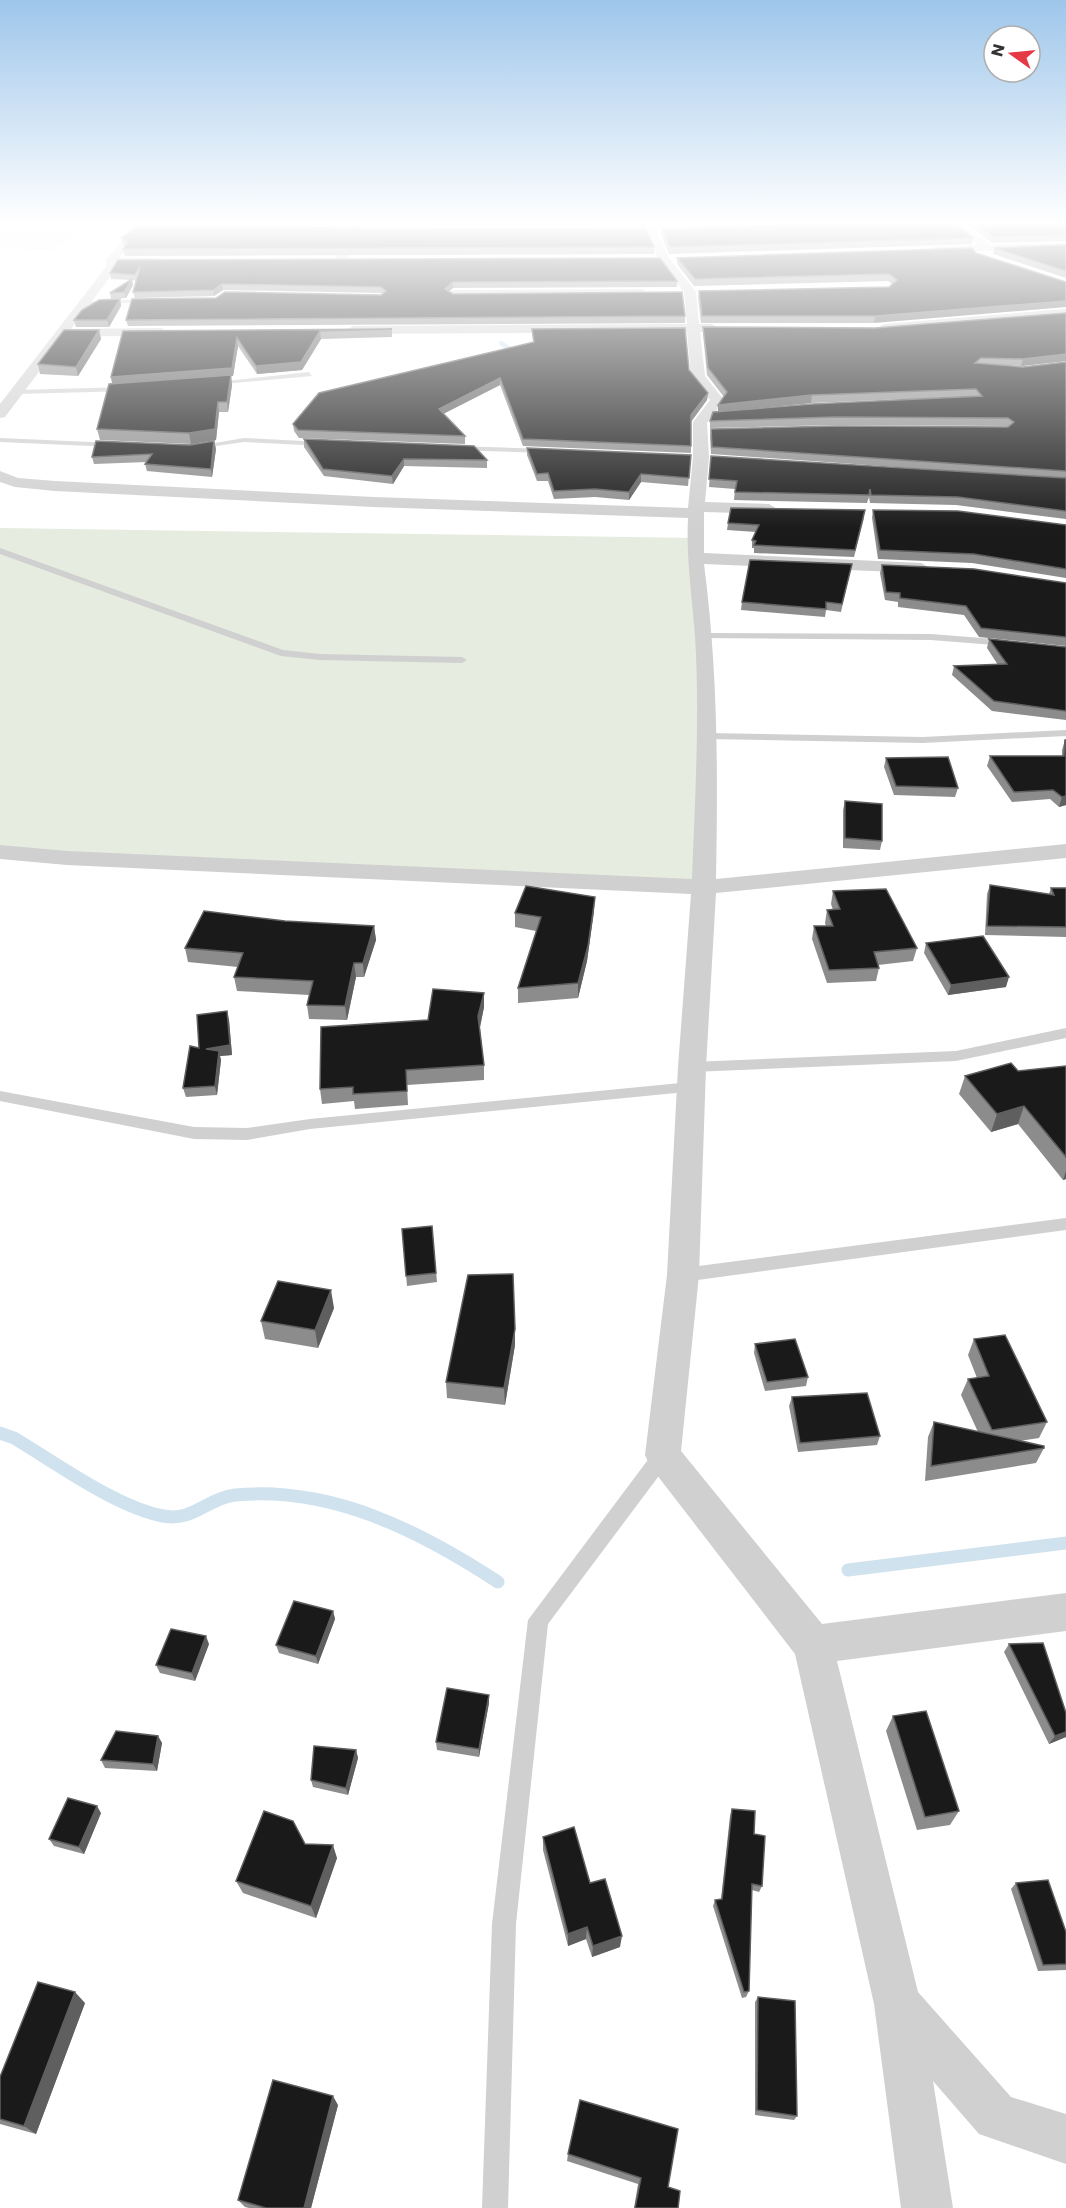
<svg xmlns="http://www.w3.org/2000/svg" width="1066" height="2208" font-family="Poppins,sans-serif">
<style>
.green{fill:#e6ecdf}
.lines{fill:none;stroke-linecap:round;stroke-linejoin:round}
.stream-far1{stroke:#cfe2ee;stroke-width:4.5}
.stream{stroke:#cfe2ee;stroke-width:13}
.service{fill:#d0d0d0;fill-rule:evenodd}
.minor{fill:#d0d0d0;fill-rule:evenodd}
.wall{fill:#8c8c8c;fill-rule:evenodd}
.shaded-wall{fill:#5f5f5f}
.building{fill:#1a1a1a;stroke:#5f5f5f;stroke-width:1.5}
</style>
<rect width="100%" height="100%" fill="#fff"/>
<path class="green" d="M 0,221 L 94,221 L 51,250 L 0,248 Z
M 0,528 L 696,538 L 704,887 L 0,852 Z"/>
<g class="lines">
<path class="stream-far1" d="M 501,343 L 518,354"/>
<path class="stream" d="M 0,1433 L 14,1438 C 56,1463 116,1507 163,1516 C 193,1522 208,1498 235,1495 C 332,1486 420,1531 498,1582
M 848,1570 L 1066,1543"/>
<path class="service" d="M 149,299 L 151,302 L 86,304 L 83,302 Z
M 309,372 L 312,376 L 212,385 L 208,383 Z
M 126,387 L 129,391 L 18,394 L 14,392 L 18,390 Z
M 0,438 L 114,443 L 118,445 L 114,447 L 0,442 Z
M 244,438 L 323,442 L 327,444 L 323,446 L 244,442 L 195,449 L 191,447 Z
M 458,446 L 545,449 L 549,451 L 545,453 L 455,450 L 455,446 Z
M 0,548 L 283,650 L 320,654 L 462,657 L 467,660 L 462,663 L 320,660 L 281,656 L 0,554 Z
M 704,633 L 931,634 L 1007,640 L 1012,643 L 1007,646 L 931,640 L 700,638 L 700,634 Z
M 1066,730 L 1066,736 L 923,743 L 708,739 L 702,736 L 708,733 L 923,737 Z
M 1066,1028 L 1066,1038 L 956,1061 L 692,1072 L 685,1067 L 692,1062 L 956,1051 Z
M 691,1082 L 698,1087 L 696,1091 L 310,1129 L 247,1140 L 194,1139 L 0,1101 L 0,1091 L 194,1127 L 247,1128 L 310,1119 Z
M 1066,1218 L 1066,1230 L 683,1282 L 677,1280 L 675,1275 L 677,1270 L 683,1268 Z
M 663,1447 L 670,1449 L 672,1455 L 670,1461 L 548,1624 L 516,1924 L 508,2208 L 482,2208 L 492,1924 L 528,1620 L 656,1449 Z"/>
<path class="minor" d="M 141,221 L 152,221 L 119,258 L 156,258 L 162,261 L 156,264 L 117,264 L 116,269 L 71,329 L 160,328 L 164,329 L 164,335 L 65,337 L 5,417 L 0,418 L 0,404 L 106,267 L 106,259 Z
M 354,221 L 364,221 L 346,260 L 336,262 L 334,260 Z
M 626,221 L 639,221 L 655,228 L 669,258 L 696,292 L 699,324 L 712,324 L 718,328 L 712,332 L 700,332 L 705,376 L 724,400 L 707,423 L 709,457 L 705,502 L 769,504 L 777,509 L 769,514 L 704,512 L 704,553 L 921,563 L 930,568 L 921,573 L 704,564 C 718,672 718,770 716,879 L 1066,844 L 1066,858 L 716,893 L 706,1067 L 699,1275 L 681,1451 L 822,1624 L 1066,1593 L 1066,1631 L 837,1661 L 918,1992 L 1011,2097 L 1066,2114 L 1066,2164 L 979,2134 L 933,2081 L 953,2208 L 901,2208 L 874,2004 L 795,1654 L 650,1466 L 645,1455 L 667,1275 L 678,1067 L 691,894 L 67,865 L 0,859 L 0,845 L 67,851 L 692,879 C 695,798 700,717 695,636 C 692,596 686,558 688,518 L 374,507 L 55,491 L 15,487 L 0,482 L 0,471 L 18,478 L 55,481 L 374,497 L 688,508 L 693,457 L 693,422 L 710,400 L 691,377 L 687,332 L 353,334 L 347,330 L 353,326 L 687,324 L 684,292 L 658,259 L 647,232 Z
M 734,221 L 744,221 L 748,227 L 739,229 Z
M 949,221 L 960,221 L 991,245 L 1066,243 L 1066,249 L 930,252 L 930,248 L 934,247 L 978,245 Z
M 640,289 L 644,290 L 644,296 L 453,298 L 447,294 L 453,290 Z
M 1066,309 L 1066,317 L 884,332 L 878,328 L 884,324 Z"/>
</g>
<path class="wall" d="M 152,221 L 628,221 L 628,225 L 153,225 Z
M 644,221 L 771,221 L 653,225 Z
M 963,221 L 1066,221 L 1066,241 L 992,243 Z
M 662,229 L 973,238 L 972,244 L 669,254 L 661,235 Z
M 121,238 L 654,247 L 654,254 L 125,256 L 123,249 L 125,246 L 122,244 Z
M 1066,245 L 1066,278 L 993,254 L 994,248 Z
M 976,253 L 874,323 L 701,323 L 698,297 L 699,291 L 889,287 L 892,284 L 888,281 L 694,286 L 677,264 L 677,258 Z
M 110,273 L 677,281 L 677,287 L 453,288 L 449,291 L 453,294 L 685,316 L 685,323 L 128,326 L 126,320 L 381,295 L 382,294 L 381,293 L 223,290 L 214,296 L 135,298 L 133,292 L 136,281 L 132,280 L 133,285 L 126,298 L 111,299 L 110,293 L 131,280 L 111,279 Z
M 120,299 L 121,306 L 109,327 L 76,327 L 74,320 Z
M 1066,313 L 1066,361 L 1021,366 L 1002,365 L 1023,367 L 1066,362 L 1066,519 L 956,505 L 870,503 L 869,497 L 867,503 L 734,500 L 735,489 L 709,487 L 711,456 L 981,473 L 711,454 L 710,437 L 711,429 L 1007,427 L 1006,426 L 835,425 L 710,428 L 710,421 L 718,412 L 724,397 L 707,375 L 703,334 L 703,327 L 875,328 ZM 904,399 L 746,409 L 811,403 Z
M 392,329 L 392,337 L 321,339 L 302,370 L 257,374 L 238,346 L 233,376 L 231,376 L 232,385 L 228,412 L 219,412 L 216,440 L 191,444 L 100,440 L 97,429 L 112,384 L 111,377 L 123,331 Z
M 532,329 L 689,370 L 708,393 L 707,400 L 691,421 L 691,453 L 523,446 L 500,385 L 443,414 L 465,436 L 465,444 L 299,438 L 294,431 L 293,424 L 533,342 Z
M 99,330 L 101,339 L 78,376 L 40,374 L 38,364 Z
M 304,439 L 487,460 L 487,468 L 404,466 L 393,484 L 324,476 L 304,447 Z
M 214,441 L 216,449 L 212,477 L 147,471 L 145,464 L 147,462 L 94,464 L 92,457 Z
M 527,448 L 691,455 L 688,486 L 641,482 L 629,500 L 595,497 L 554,499 L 548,481 L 537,481 L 527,455 Z
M 873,510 L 1066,525 L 1066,578 L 972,563 L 878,559 L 872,518 Z
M 864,518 L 854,557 L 754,553 L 754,548 L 752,548 L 752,540 L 756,532 L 727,530 L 728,523 Z
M 882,565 L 1066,583 L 1066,646 L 979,637 L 964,615 L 898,607 L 898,602 L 885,600 L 880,573 Z
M 850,572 L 841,612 L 826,610 L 825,617 L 741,610 L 742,602 Z
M 989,639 L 1066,647 L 1066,720 L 992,711 L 952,675 L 954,666 L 998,665 L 987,648 Z
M 1065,740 L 1066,805 L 1059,807 L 1050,799 L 1012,802 L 987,766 L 990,756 L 1062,756 L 1062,750 Z
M 886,758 L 958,788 L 955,797 L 894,795 L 884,767 Z
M 845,801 L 882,841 L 880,850 L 843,848 L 843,810 Z
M 990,885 L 1049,894 L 1051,888 L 1066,888 L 1066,937 L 985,935 L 987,894 Z
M 833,891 L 917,948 L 913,961 L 878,965 L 879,968 L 876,981 L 827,983 L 812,939 L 814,926 L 826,926 L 825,923 L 827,910 L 833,910 L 831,904 Z
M 594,911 L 587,961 L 578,998 L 518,1003 L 518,988 L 536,931 L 515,927 L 515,913 Z
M 285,921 L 374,926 L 376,940 L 364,977 L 356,977 L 347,1020 L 309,1019 L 307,1005 L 309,995 L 237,991 L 234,977 L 238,967 L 188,962 L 185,948 Z
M 926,943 L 1006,987 L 948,995 L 924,953 Z
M 484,993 L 484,1007 L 480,1028 L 484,1065 L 484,1080 L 407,1085 L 408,1105 L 355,1109 L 354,1101 L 322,1104 L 320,1089 L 428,1020 Z
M 229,1020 L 232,1055 L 220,1056 L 221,1060 L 217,1095 L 186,1097 L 183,1088 L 199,1048 Z
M 1066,1066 L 1066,1179 L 1063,1180 L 1018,1124 L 991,1132 L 959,1094 L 965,1076 Z
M 432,1226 L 437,1282 L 407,1286 L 402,1229 Z
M 334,1308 L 318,1348 L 265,1339 L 261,1321 Z
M 974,1339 L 1047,1422 L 1039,1438 L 1019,1441 L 1044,1448 L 1036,1463 L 925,1481 L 928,1437 L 934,1422 L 978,1432 L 961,1395 L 968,1379 L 977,1378 L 968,1355 Z
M 755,1344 L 808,1377 L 806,1386 L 765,1391 L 754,1353 Z
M 515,1345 L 505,1405 L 447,1398 L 446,1382 Z
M 792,1397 L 880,1436 L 877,1445 L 798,1452 L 789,1406 Z
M 333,1611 L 335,1619 L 318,1664 L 279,1653 L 276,1645 Z
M 209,1644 L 195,1681 L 160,1673 L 156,1665 Z
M 1009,1644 L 1066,1713 L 1066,1737 L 1049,1744 L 1004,1652 Z
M 489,1703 L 479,1757 L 437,1750 L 436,1742 Z
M 893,1716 L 959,1811 L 950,1825 L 917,1830 L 886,1731 Z
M 158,1736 L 162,1743 L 157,1771 L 105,1768 L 101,1760 Z
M 356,1750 L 358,1758 L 348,1795 L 313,1787 L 311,1780 Z
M 732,1809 L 754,1834 L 762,1886 L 759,1892 L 752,1890 L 749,1991 L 746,1997 L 742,1998 L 713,1906 L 715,1900 L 721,1899 L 730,1816 Z
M 101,1813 L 84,1854 L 54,1846 L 49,1839 Z
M 543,1837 L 590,1883 L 620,1947 L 592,1957 L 586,1939 L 568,1946 L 543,1850 Z
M 305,1844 L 337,1858 L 316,1918 L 243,1893 L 236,1881 Z
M 1016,1883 L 1066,1932 L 1066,1970 L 1038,1971 L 1011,1889 Z
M 758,1997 L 797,2116 L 794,2120 L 755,2115 L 755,2002 Z
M 85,2003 L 36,2134 L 0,2124 L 0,2077 Z
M 338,2105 L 311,2208 L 249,2208 L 245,2207 L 238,2200 Z
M 568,2154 L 668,2187 L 678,2208 L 634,2208 L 638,2184 L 567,2161 Z"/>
<path class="shaded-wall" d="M 132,279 L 133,285 L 126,298 L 124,292 Z
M 453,282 L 453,288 L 445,295 L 445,289 Z
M 222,284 L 223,290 L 214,296 L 213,290 Z
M 120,299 L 121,306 L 109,327 L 107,320 Z
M 1066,301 L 1066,307 L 874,323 L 875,316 Z
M 99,330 L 101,339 L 78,376 L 76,367 Z
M 320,331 L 321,339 L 302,370 L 257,374 L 256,366 Z
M 237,338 L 238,346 L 233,376 L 231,376 L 232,385 L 228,412 L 227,402 L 113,386 L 111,377 Z
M 1066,354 L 1066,361 L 1021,366 L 1023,359 Z
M 500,378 L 500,385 L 439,416 L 439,409 Z
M 708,393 L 707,400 L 691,422 L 691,415 Z
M 812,395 L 811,403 L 718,412 L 718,405 Z
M 218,402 L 219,412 L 216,440 L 191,444 L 189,433 Z
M 214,441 L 216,449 L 212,477 L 211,469 Z
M 404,459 L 404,466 L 393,484 L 392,476 Z
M 641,474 L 641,482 L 629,500 L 629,492 Z
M 1066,796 L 1066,805 L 1059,807 L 1062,797 Z
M 595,897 L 594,911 L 587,961 L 578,998 L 578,983 Z
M 374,926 L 376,940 L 364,977 L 363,963 Z
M 354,963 L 356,977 L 347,1020 L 345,1006 Z
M 1009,977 L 1006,987 L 948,995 L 951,985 Z
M 484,993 L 484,1007 L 479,1031 L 478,1016 Z
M 227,1011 L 229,1020 L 232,1055 L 220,1056 L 221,1060 L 217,1095 L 206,1049 Z
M 1024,1106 L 1018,1124 L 991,1132 L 997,1114 Z
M 1066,1171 L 1066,1179 L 1063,1180 Z
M 331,1290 L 334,1308 L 318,1348 L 315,1330 Z
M 515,1329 L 515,1345 L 505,1405 L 504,1388 Z
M 333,1611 L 335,1619 L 318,1664 L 316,1656 Z
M 206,1636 L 209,1644 L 195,1681 L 192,1673 Z
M 489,1695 L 489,1703 L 479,1757 L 479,1749 Z
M 1066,1732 L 1066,1737 L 1049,1744 L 1055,1736 Z
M 158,1736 L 162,1743 L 157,1771 L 153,1764 Z
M 356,1750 L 358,1758 L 348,1795 L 346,1788 Z
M 97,1806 L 101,1813 L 84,1854 L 79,1847 Z
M 333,1845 L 337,1858 L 316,1918 L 311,1906 Z
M 587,1927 L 586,1939 L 568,1946 L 568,1934 Z
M 622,1936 L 620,1947 L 592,1957 L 593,1946 Z
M 75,1992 L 85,2003 L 36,2134 L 24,2126 Z
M 333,2096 L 338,2105 L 311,2208 L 304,2208 Z"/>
<path class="building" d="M 903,221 L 953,221 L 973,238 L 670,247 L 662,229 Z
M 972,221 L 1066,221 L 1066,235 L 993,237 Z
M 137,227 L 646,229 L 654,247 L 123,249 L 128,242 L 121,238 Z
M 1066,245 L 1066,271 L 994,248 Z
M 972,248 L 976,253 L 1066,282 L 1066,301 L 875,316 L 702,316 L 699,291 L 889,287 L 897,280 L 889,274 L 695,279 L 677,258 Z
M 660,258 L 677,281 L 453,282 L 445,289 L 453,294 L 682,292 L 685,316 L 126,320 L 132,299 L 216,298 L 225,292 L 381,295 L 386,291 L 381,287 L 222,284 L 213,290 L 133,292 L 140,267 L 135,275 L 110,273 L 118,260 Z
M 132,279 L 124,292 L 110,293 Z
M 120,299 L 107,320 L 74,320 L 82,310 L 99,300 Z
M 1066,313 L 1066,354 L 1023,359 L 981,358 L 975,363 L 1023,367 L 1066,362 L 1066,471 L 712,447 L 711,429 L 836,426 L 1008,427 L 1014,422 L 1008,418 L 836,417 L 710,421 L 713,412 L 812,404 L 982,396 L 976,389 L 812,395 L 718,405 L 727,392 L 708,368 L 703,327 L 875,328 Z
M 685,328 L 689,370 L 708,393 L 691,415 L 691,446 L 523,439 L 500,378 L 439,409 L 465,436 L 298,430 L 293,424 L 319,393 L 534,342 L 532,329 Z
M 392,329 L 320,331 L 301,362 L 256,366 L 237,338 L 232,368 L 111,377 L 123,331 Z
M 64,330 L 99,330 L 76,367 L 38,364 Z
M 231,375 L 227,402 L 218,402 L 215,429 L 189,433 L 97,429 L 109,384 Z
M 304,439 L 474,446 L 487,460 L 404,459 L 392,476 L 323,469 Z
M 96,441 L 190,445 L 214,441 L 211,469 L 145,464 L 152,454 L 92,457 Z
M 527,448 L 691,455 L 689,478 L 641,474 L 629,492 L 595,489 L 554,491 L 548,473 L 537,474 Z
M 711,456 L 1066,478 L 1066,511 L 958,497 L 871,495 L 870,489 L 869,495 L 735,492 L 737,481 L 709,479 Z
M 731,508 L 865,510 L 855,550 L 754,545 L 756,541 L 752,540 L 759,525 L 728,523 Z
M 873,510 L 958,511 L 1066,525 L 1066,569 L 974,554 L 880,550 Z
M 750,560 L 852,564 L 842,604 L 826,602 L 826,609 L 742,602 Z
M 882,565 L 974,569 L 1066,583 L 1066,637 L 981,628 L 966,606 L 900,598 L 900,593 L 886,592 Z
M 989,639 L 1066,647 L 1066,711 L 994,701 L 954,666 L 1007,664 Z
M 1065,740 L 1066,740 L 1066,796 L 1062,797 L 1053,790 L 1014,792 L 990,756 L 1064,756 Z
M 948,757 L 958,788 L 896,786 L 886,758 Z
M 845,801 L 882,804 L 882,841 L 845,838 Z
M 990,885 L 1054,895 L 1051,888 L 1066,888 L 1066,927 L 987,926 Z
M 526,886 L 595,897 L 588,946 L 578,983 L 518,988 L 541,917 L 515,913 Z
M 886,889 L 917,948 L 874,952 L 879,968 L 829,970 L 814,926 L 833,926 L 827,910 L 840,909 L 833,891 Z
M 204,911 L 285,921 L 374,926 L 363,963 L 354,963 L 345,1006 L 307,1005 L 313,981 L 234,977 L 243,953 L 185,948 Z
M 983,936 L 1009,977 L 951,985 L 926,943 Z
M 433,989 L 484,993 L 478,1016 L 484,1065 L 406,1070 L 407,1091 L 353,1094 L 353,1087 L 320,1089 L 321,1027 L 428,1020 Z
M 227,1011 L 230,1045 L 206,1049 L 219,1051 L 215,1086 L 183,1088 L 190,1046 L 199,1048 L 197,1015 Z
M 1011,1063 L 1018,1071 L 1066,1066 L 1066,1157 L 1024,1106 L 997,1114 L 965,1076 Z
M 432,1226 L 436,1273 L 406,1276 L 402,1229 Z
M 513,1274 L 515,1329 L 504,1388 L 446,1382 L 468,1275 Z
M 278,1281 L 331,1290 L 315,1330 L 261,1321 Z
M 1005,1335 L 1047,1422 L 992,1430 L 968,1379 L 989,1376 L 974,1339 Z
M 795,1339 L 808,1377 L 767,1382 L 755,1344 Z
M 867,1393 L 880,1436 L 800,1443 L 792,1397 Z
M 934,1422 L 1044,1446 L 1044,1448 L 931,1466 Z
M 294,1601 L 333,1611 L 316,1656 L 276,1645 Z
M 171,1629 L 206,1636 L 192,1673 L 156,1665 Z
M 1043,1643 L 1066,1713 L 1066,1732 L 1055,1736 L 1009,1644 Z
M 447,1688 L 489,1695 L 479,1749 L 436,1742 Z
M 926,1711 L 959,1811 L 925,1817 L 893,1716 Z
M 116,1731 L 158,1736 L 153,1764 L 101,1760 Z
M 314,1746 L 356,1750 L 346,1788 L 311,1780 Z
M 68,1798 L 97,1806 L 79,1847 L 49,1839 Z
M 732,1809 L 755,1811 L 754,1834 L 765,1836 L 762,1886 L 752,1884 L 749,1991 L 744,1992 L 715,1900 L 722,1899 Z
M 264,1811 L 293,1821 L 305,1844 L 333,1845 L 311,1906 L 236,1881 Z
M 574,1827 L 590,1883 L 605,1879 L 622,1936 L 593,1946 L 587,1927 L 568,1934 L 543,1837 Z
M 1048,1880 L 1066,1932 L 1066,1964 L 1043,1965 L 1016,1883 Z
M 38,1982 L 75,1992 L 24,2126 L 0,2119 L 0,2077 Z
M 758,1997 L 795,2001 L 797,2116 L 757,2110 Z
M 273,2080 L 333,2096 L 304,2208 L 266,2208 L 238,2200 Z
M 580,2100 L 678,2129 L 668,2187 L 680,2191 L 678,2208 L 635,2208 L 641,2178 L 568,2154 Z"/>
<linearGradient id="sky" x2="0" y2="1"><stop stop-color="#9ec6ea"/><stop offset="0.42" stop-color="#fff"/><stop offset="1" stop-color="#fff" stop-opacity="0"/></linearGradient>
<rect width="1066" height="530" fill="url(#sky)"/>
<g transform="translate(1012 54) rotate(285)"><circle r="28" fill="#ffffff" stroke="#adadad" stroke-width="1.5"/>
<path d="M0-4.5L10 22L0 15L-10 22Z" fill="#e63946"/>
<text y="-9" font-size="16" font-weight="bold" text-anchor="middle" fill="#333333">N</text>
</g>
</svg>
